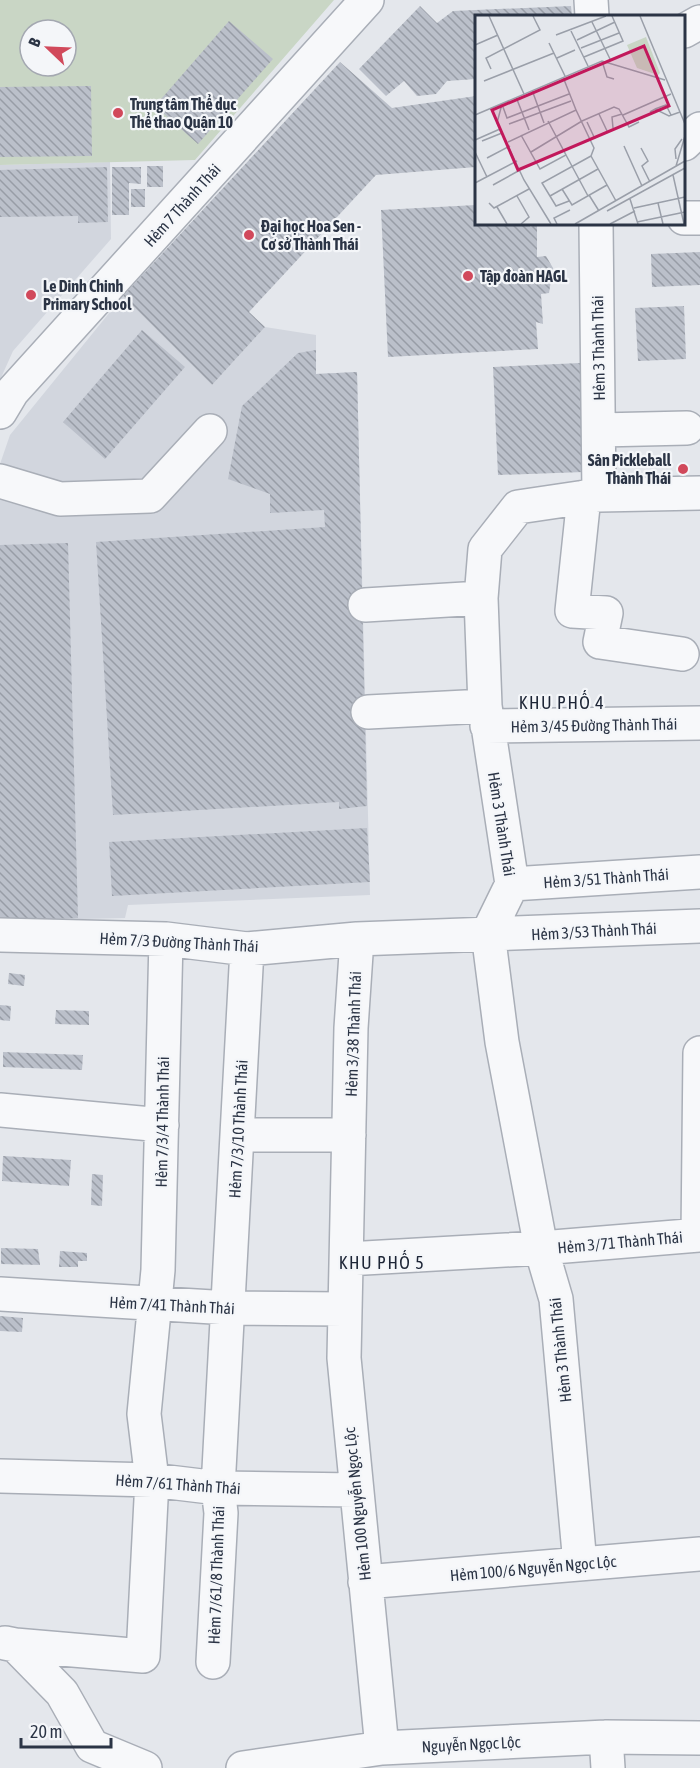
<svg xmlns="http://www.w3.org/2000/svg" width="700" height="1768" font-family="'Asap Condensed',sans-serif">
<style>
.built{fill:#d2d6de}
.garden{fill:#c9d6c5;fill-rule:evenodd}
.building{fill:url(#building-back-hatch)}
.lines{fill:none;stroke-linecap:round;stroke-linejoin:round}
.minor-casing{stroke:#a9aeb7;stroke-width:36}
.minor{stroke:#f7f8fa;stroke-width:33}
.poi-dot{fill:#d1495b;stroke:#f4f6f9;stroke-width:2}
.labels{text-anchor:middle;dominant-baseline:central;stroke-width:4.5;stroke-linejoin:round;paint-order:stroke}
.poi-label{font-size:16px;font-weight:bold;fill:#2b3445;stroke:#f4f6f9;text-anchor:start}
.street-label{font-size:16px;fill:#2b3445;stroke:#f4f6f9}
.neighbourhood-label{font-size:18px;letter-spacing:1.5px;fill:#1d2536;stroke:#f4f6f9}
.inset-road{fill:none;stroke:#9a9fa9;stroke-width:1.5}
.view{fill:#c2185b;fill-opacity:0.15;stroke:#c2185b;stroke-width:3}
.inset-edge{fill:none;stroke:#2b3445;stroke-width:3}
</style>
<defs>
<pattern id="building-back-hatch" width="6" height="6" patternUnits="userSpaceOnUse" patternTransform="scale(1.5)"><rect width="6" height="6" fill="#bbc0ca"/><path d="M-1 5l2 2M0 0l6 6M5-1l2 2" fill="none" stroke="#989da6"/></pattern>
</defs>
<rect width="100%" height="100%" fill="#e4e7ec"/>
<path class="built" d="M 110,162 L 111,239 L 13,351 L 0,380 L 0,165 Z
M 123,296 L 212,385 L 265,327 L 316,335 L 316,374 L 357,372 L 370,895 L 128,905 L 125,918 L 0,921 L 0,464 L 10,435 Z"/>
<path class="garden" d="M 0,0 L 334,0 L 195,160 L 0,165 ZM 30,30 L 66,30 L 66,66 L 30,66 Z"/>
<path class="building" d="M 420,6 L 437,23 L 453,11 L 571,6 L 572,16 L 476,16 L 476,79 L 447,81 L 436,94 L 417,96 L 404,81 L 386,96 L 359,69 Z
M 229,21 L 273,59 L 198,144 L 155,106 Z
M 340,62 L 392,108 L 476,96 L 476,167 L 376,175 L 249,312 L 265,327 L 212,385 L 123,296 Z
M 91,86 L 92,156 L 0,157 L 0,87 Z
M 147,166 L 163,166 L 163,187 L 147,187 Z
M 107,167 L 108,222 L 78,223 L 78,216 L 0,217 L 0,170 Z
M 112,167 L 141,167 L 141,184 L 129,183 L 129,215 L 112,215 Z
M 131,189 L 145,189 L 145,207 L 131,207 Z
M 476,205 L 476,224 L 530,224 L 530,227 L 537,225 L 537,257 L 546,256 L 553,268 L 549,293 L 541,294 L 543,324 L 536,322 L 538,349 L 388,357 L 381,210 Z
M 700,252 L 700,285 L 652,287 L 651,254 Z
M 684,306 L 686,359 L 638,361 L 635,308 Z
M 142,330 L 185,367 L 105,459 L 63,422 Z
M 316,350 L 316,374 L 357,372 L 367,806 L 339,809 L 339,802 L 113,815 L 96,542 L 325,527 L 324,510 L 270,513 L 270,494 L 228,479 L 242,406 L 298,353 Z
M 580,363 L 584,472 L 498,475 L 493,367 Z
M 68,543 L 78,918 L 0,921 L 0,545 Z
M 367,828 L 370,882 L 112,896 L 109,842 Z
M 9,973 L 25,975 L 24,986 L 8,984 Z
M 0,1005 L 11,1006 L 10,1021 L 0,1020 Z
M 56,1010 L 89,1011 L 89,1025 L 55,1024 Z
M 3,1052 L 83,1055 L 82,1070 L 3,1067 Z
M 3,1156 L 71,1160 L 69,1186 L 2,1181 Z
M 92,1174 L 103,1175 L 102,1206 L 91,1205 Z
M 1,1248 L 38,1249 L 40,1265 L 1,1264 Z
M 60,1251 L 87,1253 L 87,1261 L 78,1261 L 78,1267 L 59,1267 Z
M 0,1316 L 23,1318 L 22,1332 L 0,1331 Z"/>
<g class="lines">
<g class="minor-casing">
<path id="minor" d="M 591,0 L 592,16
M 684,31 L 700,22
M 684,144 L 700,129
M 684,218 L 700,218
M 596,224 L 599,495
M 0,412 L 12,392 L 367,0
M 600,430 L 687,428
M 0,481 L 60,499 L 150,496 L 210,431
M 584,497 L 572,611 L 606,613 L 600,642 L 682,654
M 365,605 L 481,598
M 368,712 L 485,706
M 487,726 L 700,723
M 512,884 L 700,872
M 0,935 L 166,939 L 247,949 L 357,939
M 0,1110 L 162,1125
M 238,1135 L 349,1135
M 698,1235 L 700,1053
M 347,1259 L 541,1248 L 700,1235
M 0,1294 L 229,1308 L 343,1309
M 0,1476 L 152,1480 L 218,1488 L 356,1490
M 580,1564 L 556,1299 L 541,1248 L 502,1042 L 488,933 L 512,884 L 485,706 L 481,598 L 485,549 L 518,507 L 599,495 L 700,493
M 365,1582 L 700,1554
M 5,1643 L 15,1645 L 62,1693 L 92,1746 L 145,1768
M 15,1645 L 143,1656 L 152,1480 L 144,1414 L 158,1270 L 166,939
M 213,1662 L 221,1513 L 218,1488 L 247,949
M 606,1737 L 608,1768
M 382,1748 L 344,1358 L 351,1028 L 357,939 L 700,926
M 243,1768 L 382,1748 L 606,1737 L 700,1738"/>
</g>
<use href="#minor" class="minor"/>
</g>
<g class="poi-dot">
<circle cx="118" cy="113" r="6"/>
<circle cx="249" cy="235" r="6"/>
<circle cx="468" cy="276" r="6"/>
<circle cx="31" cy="295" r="6"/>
<circle cx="683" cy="469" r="6"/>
</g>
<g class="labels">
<g class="poi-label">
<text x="130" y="104">Trung tâm Thể dục<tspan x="130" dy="18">Thể thao Quận 10</tspan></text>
<text x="261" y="226">Đại học Hoa Sen -<tspan x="261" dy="18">Cơ sở Thành Thái</tspan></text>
<text x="480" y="276">Tập đoàn HAGL</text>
<text x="43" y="286">Le Dinh Chinh<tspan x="43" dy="18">Primary School</tspan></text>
<text x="671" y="460" text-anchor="end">Sân Pickleball<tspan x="671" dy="18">Thành Thái</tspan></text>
</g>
<g class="street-label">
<text transform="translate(182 205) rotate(-48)">Hẻm 7 Thành Thái</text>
<text transform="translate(598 348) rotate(-91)">Hẻm 3 Thành Thái</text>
<text transform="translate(594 725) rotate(-1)">Hẻm 3/45 Đường Thành Thái</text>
<text transform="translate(502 824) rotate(81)">Hẻm 3 Thành Thái</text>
<text transform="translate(606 878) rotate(-4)">Hẻm 3/51 Thành Thái</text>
<text transform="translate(594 931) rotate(-3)">Hẻm 3/53 Thành Thái</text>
<text transform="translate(179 942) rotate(3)">Hẻm 7/3 Đường Thành Thái</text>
<text transform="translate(353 1034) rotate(-88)">Hẻm 3/38 Thành Thái</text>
<text transform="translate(162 1122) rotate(-89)">Hẻm 7/3/4 Thành Thái</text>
<text transform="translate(238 1129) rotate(-87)">Hẻm 7/3/10 Thành Thái</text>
<text transform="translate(620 1242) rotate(-5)">Hẻm 3/71 Thành Thái</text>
<text transform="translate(172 1305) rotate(3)">Hẻm 7/41 Thành Thái</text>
<text transform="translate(560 1350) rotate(-96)">Hẻm 3 Thành Thái</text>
<text transform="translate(178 1484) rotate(4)">Hẻm 7/61 Thành Thái</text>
<text transform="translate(357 1504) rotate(-96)">Hẻm 100 Nguyễn Ngọc Lộc</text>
<text transform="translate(533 1568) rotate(-5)">Hẻm 100/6 Nguyễn Ngọc Lộc</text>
<text transform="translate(216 1575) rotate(-88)">Hẻm 7/61/8 Thành Thái</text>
<text transform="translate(471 1744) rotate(-3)">Nguyễn Ngọc Lộc</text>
</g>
<g class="neighbourhood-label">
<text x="562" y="702">KHU PHỐ 4</text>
<text x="382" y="1262">KHU PHỐ 5</text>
</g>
</g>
<g transform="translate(475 15)">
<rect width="210" height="210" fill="#e4e7ec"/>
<path d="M 171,22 L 185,58 L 183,60 L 162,53 L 152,30 Z" fill="#c9d6c5"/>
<path class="inset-road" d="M 14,1 L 49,79M 165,1 L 210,109M 117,7 L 136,46M 96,16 L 113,51M 81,20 L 131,1M 102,25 L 140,7M 74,28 L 90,61M 0,30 L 23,20M 106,33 L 144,18M 109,42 L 148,26 L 137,1M 82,43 L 100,35M 127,46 L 132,62 L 139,64M 16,54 L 11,43 L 65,15 L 58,1M 88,62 L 101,95M 9,66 L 79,38M 57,75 L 69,108M 41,82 L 54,115M 27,89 L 22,108 L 49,165 L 76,209M 28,92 L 32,103 L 94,79M 180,94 L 191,90 L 196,100M 175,97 L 180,94 L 194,101 L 205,97M 124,99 L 133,118M 0,100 L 127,46 L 190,65M 148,100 L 196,79M 112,107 L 120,124M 34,109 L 96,86M 138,113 L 137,102 L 147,99M 46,120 L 65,154 L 91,140 L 73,106M 0,125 L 25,114M 7,126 L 27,118M 33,127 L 101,95 L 119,133 L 116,141M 149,131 L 167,171M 166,133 L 173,146 L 167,151 L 175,167M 0,137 L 12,162M 56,137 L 107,106 L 139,92 L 144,94 L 154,112 L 164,107M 91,140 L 113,181M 116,141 L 141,186M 12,143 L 35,131M 201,144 L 200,134 L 207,124M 201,151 L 210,121M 198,160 L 209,209M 0,168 L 42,146M 18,170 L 45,155M 87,174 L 97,190 L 132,170M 114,180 L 124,196M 42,181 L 54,202 L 46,209M 75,181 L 123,154M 155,184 L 163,209M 94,186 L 81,191 L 67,168 L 116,141M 14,188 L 19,193 L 54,174M 183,188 L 188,209M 22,192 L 32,209M 159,193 L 210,182M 132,196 L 210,153M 162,207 L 210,197M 82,209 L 79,203 L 95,195M 100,209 L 210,146M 135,209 L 160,196"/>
<path class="view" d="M 169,31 L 194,91 L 43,155 L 17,95 Z"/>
<rect width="210" height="210" class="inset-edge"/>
</g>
<g transform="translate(48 48) rotate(293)"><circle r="28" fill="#f4f6f9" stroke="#a4a8b1" stroke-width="1.5"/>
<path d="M0-4.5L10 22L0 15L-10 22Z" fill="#d1495b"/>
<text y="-9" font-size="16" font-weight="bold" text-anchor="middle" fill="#2b3445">B</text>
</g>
<path d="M21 1738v9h90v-9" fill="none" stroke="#2b3445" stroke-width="3"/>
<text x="30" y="1738" font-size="18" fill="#2b3445" stroke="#f4f6f9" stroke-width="4.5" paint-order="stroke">20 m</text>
</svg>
